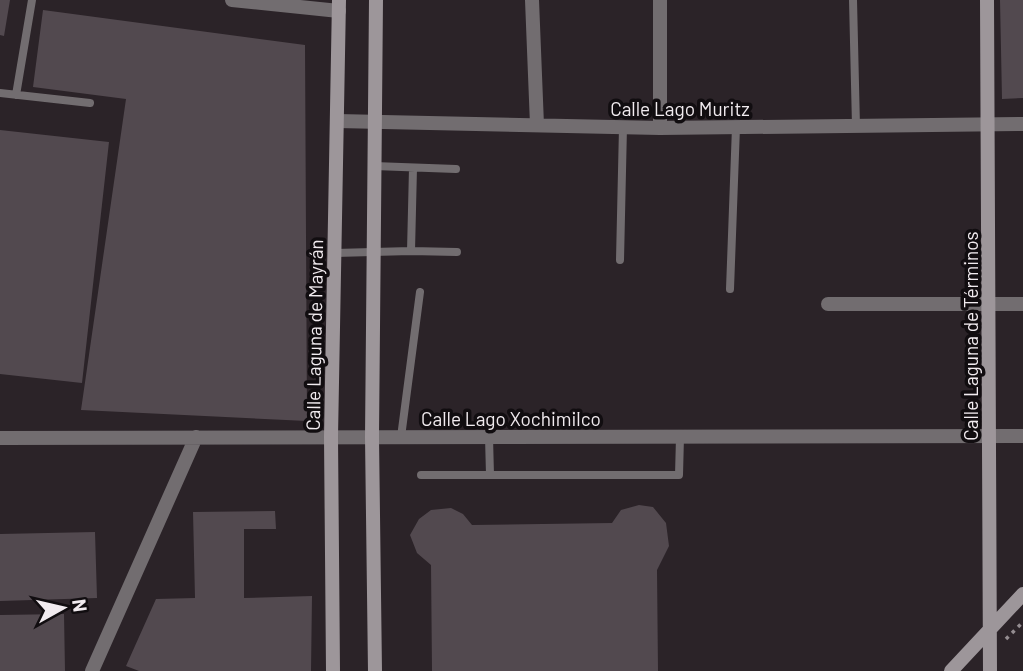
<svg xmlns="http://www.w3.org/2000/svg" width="1023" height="671" font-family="Barlow,sans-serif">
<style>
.building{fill:#52494f}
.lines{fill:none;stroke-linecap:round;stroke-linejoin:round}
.path{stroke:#948d91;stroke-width:3.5;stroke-dasharray:3.5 5;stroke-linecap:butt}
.lane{stroke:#726d70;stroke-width:8}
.street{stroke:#726d70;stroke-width:14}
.secondary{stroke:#9d969a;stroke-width:14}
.labels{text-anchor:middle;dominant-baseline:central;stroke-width:7;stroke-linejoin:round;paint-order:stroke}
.street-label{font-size:19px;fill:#f1ebef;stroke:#110d10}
</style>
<rect width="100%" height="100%" fill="#2b2328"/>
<path class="building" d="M 0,0 L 10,0 L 4,36 L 0,35 Z
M 1000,0 L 1023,0 L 1023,98 L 1002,99 Z
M 43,10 L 305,45 L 307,421 L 81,410 L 126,99 L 33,87 Z
M 0,130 L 109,142 L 82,383 L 0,374 Z
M 639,505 L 653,507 L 666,523 L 669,546 L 657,570 L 658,671 L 432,671 L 431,565 L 417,553 L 410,535 L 419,519 L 431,510 L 451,508 L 463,514 L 472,525 L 612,523 L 621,510 Z
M 275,511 L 276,529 L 244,529 L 244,598 L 312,596 L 311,671 L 139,671 L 126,666 L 156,599 L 195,598 L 193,512 Z
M 95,532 L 97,598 L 0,601 L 0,534 Z
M 64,614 L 65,671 L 0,671 L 0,615 Z"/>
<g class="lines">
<path class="path" d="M 1006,639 L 1023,622"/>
<path class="lane" d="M 853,0 L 856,126
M 0,93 L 90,103
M 16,95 L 32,0
M 374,166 L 456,169
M 411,251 L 457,252
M 335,253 L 411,251 L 413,168
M 620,260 L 623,127
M 730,289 L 736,127
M 401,437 L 420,292
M 489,437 L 490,475
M 421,475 L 679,475 L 680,437"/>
<path class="street" d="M 232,0 L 339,11
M 532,0 L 537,125
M 660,0 L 660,128
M 337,121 L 660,128 L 1023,124
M 828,304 L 1023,304
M 0,438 L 1023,436
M 92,671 L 196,437"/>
<path class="secondary" d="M 987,0 L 990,671
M 333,671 L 331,437 L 339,0
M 375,671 L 372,437 L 376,0
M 951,671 L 1023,594"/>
</g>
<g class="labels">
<g class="street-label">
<text x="680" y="108">Calle Lago Muritz</text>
<text transform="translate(314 335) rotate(-89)">Calle Laguna de Mayrán</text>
<text transform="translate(970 336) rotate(-90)">Calle Laguna de Términos</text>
<text x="511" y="418">Calle Lago Xochimilco</text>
</g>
</g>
<g transform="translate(63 608) rotate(82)" stroke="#110d10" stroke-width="5" paint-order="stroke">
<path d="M0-5L12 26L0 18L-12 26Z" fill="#f1ebef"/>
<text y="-10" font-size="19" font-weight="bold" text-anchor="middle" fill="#f1ebef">N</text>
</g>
</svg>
